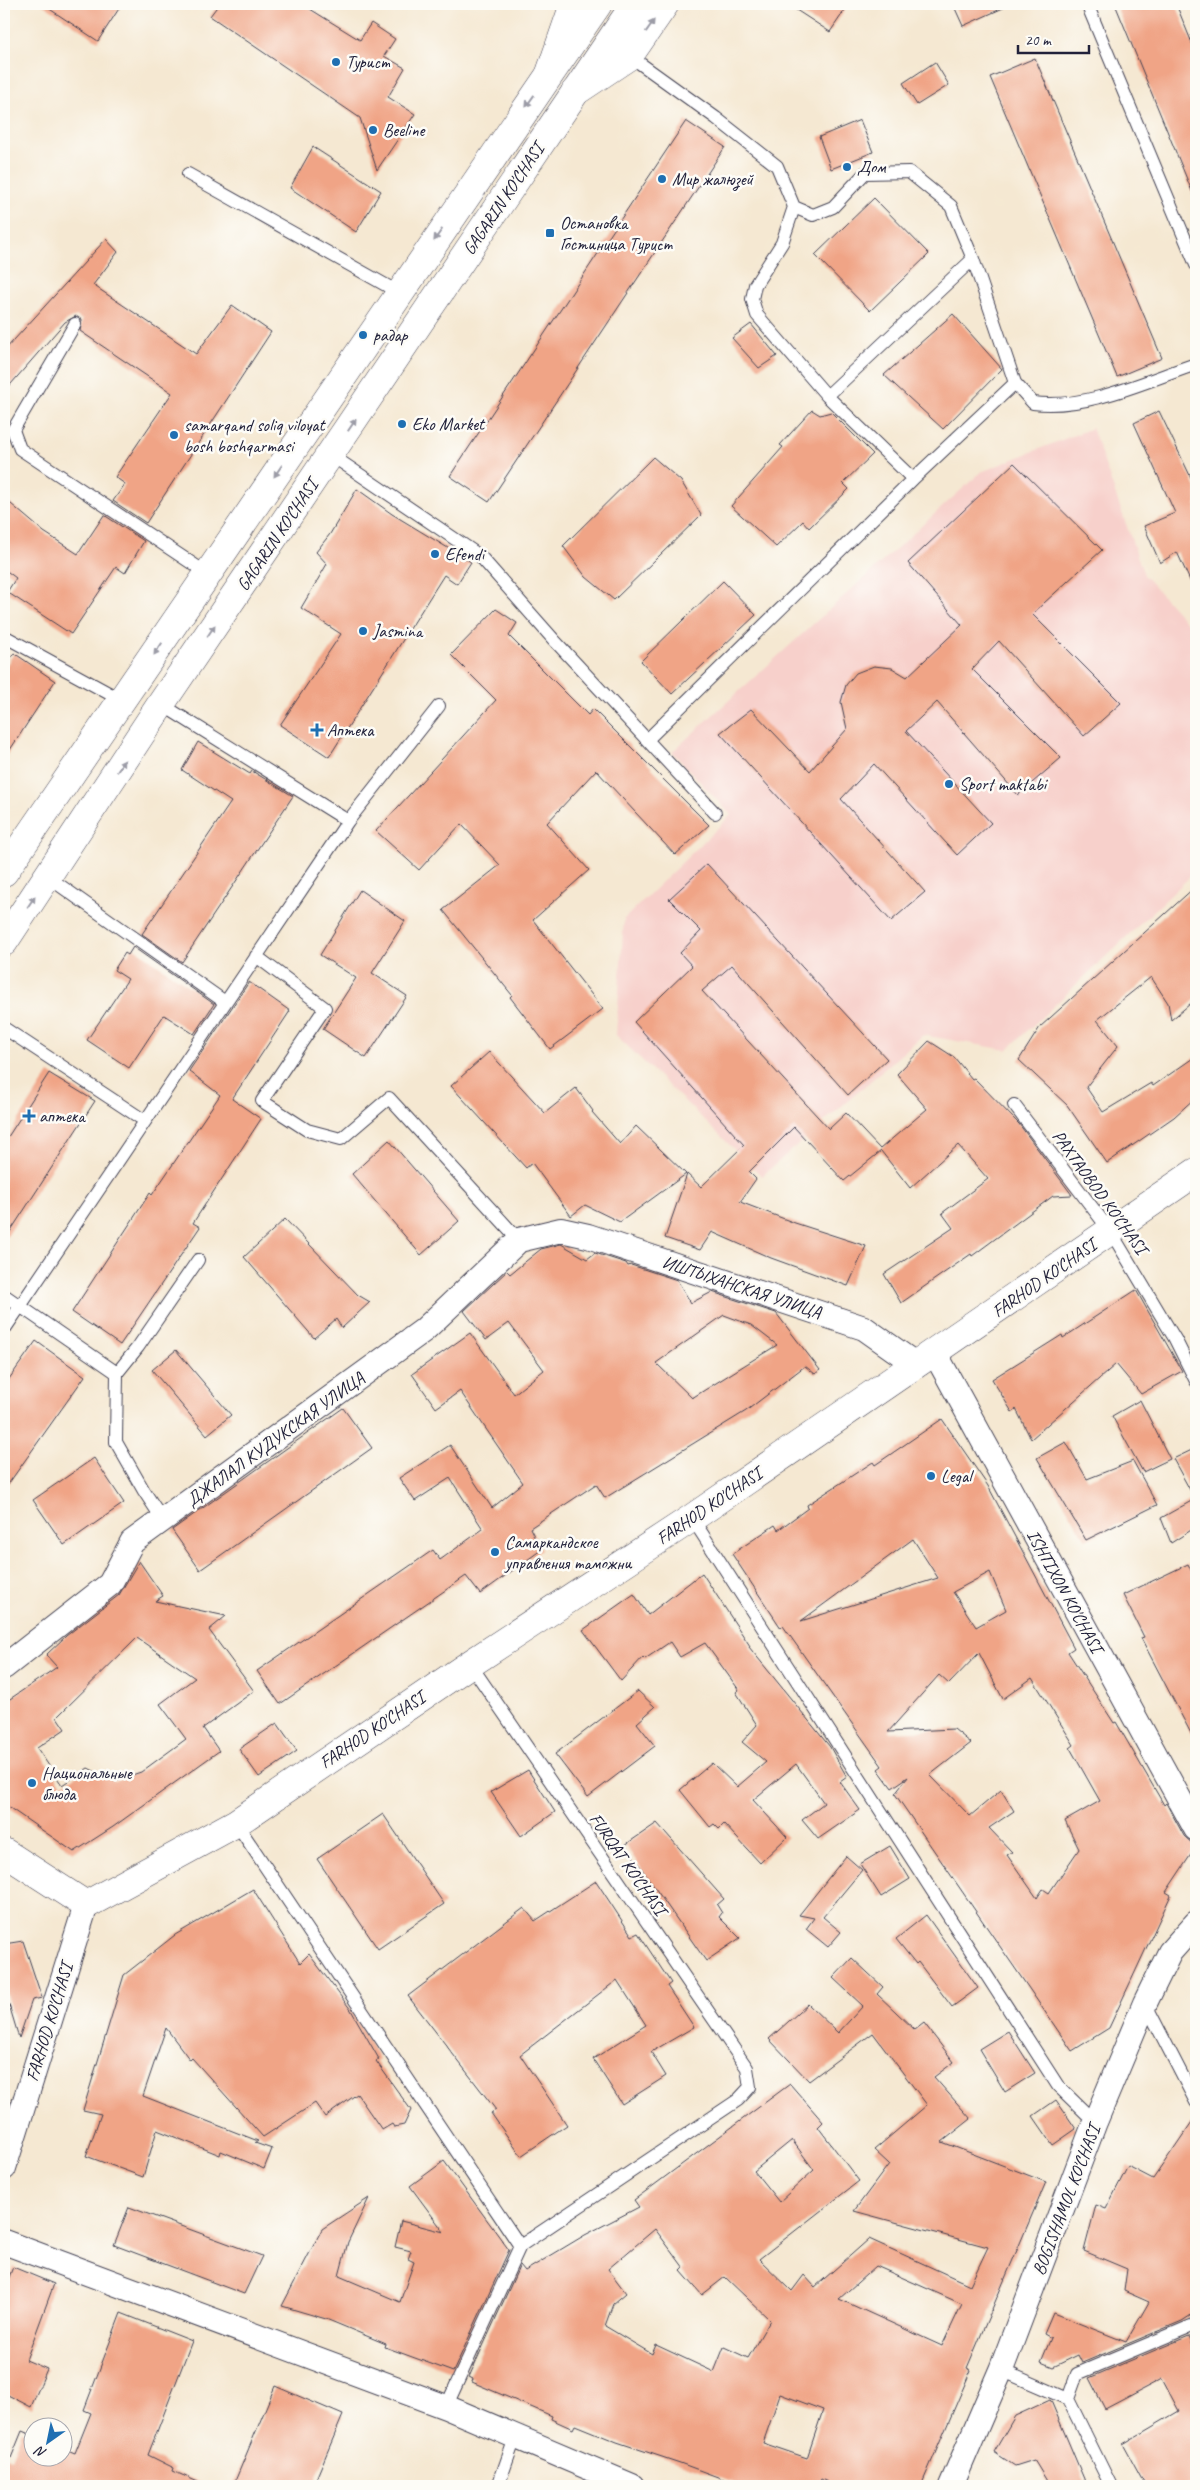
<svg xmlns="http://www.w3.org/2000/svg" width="1200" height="2490" font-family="Caveat,sans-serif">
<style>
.built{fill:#f7d0cb}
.building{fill:#f0a486;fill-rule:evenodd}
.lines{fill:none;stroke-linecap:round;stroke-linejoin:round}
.lane-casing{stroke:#424052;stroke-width:14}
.street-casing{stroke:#424052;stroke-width:26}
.secondary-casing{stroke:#424052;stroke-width:29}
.primary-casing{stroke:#424052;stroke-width:29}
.lane{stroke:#fff;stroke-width:12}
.street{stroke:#fff;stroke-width:24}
.secondary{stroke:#fff;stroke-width:28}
.primary{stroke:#fff;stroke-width:28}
.oneway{fill:#9c9ca7}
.poi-dot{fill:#1f6fb2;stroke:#fdfcf7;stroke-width:2}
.labels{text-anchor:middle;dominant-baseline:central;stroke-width:5;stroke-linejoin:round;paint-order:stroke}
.poi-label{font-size:18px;fill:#22223b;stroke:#fdfcf7;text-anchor:start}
.street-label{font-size:18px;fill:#22223b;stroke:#fdfcf7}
</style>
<rect width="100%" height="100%" fill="#fdfcf7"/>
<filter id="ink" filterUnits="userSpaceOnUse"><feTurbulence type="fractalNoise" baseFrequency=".02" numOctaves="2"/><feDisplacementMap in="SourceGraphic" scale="10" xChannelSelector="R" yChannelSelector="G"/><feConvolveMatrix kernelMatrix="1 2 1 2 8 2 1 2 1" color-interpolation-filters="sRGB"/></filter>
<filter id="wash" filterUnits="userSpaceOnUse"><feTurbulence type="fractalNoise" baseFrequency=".0096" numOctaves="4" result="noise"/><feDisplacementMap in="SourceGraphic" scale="20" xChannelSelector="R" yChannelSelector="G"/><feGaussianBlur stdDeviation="1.12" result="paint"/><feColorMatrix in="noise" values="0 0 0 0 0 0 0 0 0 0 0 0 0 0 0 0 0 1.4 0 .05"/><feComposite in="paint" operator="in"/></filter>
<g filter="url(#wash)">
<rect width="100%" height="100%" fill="#f5e8d2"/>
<path class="built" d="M 1092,428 L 1144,575 L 1196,633 L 1196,871 L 1007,1050 L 923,1035 L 762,1176 L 616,1035 L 624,919 L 731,815 L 672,752 L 981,472 Z"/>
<g id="blocks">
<path class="building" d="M 42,4 L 122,4 L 98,41 Z
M 219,4 L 302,4 L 360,40 L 371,23 L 395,39 L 384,56 L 405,68 L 388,97 L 415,114 L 377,170 L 360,118 L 210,16 Z
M 787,4 L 849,4 L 830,32 Z
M 953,4 L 1012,4 L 963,26 Z
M 1115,4 L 1176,4 L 1196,53 L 1196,201 Z
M 1035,58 L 1162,358 L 1117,377 L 990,77 Z
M 935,62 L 949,85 L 917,105 L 903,83 Z
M 860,120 L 873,152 L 831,169 L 819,137 Z
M 686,121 L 725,147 L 489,502 L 450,476 Z
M 313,147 L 381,191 L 356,232 L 290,188 Z
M 874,198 L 929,254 L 870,311 L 815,255 Z
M 106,239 L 118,252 L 93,285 L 196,354 L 232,305 L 271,332 L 146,523 L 113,501 L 125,484 L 115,477 L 172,393 L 80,331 L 82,320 L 76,316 L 65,322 L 4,392 L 4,351 Z
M 953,314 L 1002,369 L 943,429 L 884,375 Z
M 751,324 L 777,356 L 759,368 L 732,338 Z
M 812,410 L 820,415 L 831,412 L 873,454 L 843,483 L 849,489 L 809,528 L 803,521 L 776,547 L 731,506 L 783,447 L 780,445 Z
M 1159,411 L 1196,488 L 1196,594 L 1177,552 L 1160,563 L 1144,526 L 1175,513 L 1134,423 Z
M 653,457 L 681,481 L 701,515 L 614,600 L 586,577 L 563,546 Z
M 1014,463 L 1102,550 L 1032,614 L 1121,703 L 1084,736 L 999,641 L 972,669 L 1061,758 L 1018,795 L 937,702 L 906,731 L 991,823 L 957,855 L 874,764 L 841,799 L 925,892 L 891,921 L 720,733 L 751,709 L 810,771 L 847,729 L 841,702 L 846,685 L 856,673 L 874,666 L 892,668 L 907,677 L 962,625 L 908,563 Z
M 357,489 L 392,514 L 471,562 L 457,584 L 444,575 L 329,757 L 280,725 L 341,634 L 301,608 L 327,564 L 316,552 L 330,534 Z
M 4,498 L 44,532 L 78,554 L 104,515 L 144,541 L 125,573 L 116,567 L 71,634 L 7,592 L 16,578 L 4,569 Z
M 723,581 L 756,615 L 672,694 L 641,661 Z
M 496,609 L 517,623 L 509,636 L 588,715 L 593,709 L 709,825 L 675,855 L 596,770 L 547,823 L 589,870 L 533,920 L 603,1009 L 550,1049 L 510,997 L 512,995 L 443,910 L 500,865 L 461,824 L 419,870 L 376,831 L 496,700 L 451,655 Z
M 14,653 L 55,681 L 4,759 L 4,669 Z
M 198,742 L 250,774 L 252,771 L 293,796 L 182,962 L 142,934 L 231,802 L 182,770 Z
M 707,864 L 887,1059 L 848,1095 L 732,965 L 702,991 L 829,1129 L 846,1113 L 880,1149 L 927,1109 L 897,1074 L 929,1041 L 954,1057 L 972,1079 L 974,1078 L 1019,1124 L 1072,1195 L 1053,1196 L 972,1256 L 971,1254 L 901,1303 L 884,1274 L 953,1228 L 942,1213 L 988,1179 L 958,1145 L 910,1188 L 881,1151 L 844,1181 L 794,1127 L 749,1172 L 756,1179 L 740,1202 L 795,1223 L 866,1246 L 848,1286 L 771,1258 L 712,1232 L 700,1250 L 665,1238 L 687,1174 L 701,1187 L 744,1145 L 634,1022 L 692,966 L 680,953 L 701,931 L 669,899 Z
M 1196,886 L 1196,999 L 1171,1020 L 1168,1003 L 1151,977 L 1097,1020 L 1118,1046 L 1086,1087 L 1103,1112 L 1151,1083 L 1153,1086 L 1196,1056 L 1196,1097 L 1174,1117 L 1107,1163 L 1067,1105 L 1019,1060 L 1040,1027 Z
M 360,890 L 405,921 L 372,973 L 407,996 L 366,1058 L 323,1029 L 356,978 L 320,955 Z
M 133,947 L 214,1004 L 194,1034 L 164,1015 L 129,1068 L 87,1040 L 128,979 L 114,970 L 125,953 L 128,955 Z
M 249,982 L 290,1011 L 232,1099 L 261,1119 L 193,1223 L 200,1227 L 120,1345 L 72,1312 L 150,1193 L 152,1195 L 220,1095 L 189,1071 Z
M 489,1052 L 545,1113 L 576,1088 L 593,1111 L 592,1112 L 620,1144 L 636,1126 L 686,1174 L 620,1222 L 585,1205 L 571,1216 L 532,1163 L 526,1168 L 451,1086 Z
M 49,1073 L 95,1101 L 4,1241 L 4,1143 Z
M 389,1140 L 459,1221 L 421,1255 L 352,1174 Z
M 285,1219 L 358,1295 L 370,1302 L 342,1328 L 336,1319 L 314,1338 L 244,1257 Z
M 561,1244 L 587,1259 L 595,1253 L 626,1263 L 628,1266 L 631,1265 L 677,1280 L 691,1303 L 712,1292 L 776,1313 L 820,1370 L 815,1374 L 805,1366 L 746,1411 L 605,1498 L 596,1484 L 530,1528 L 541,1550 L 480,1594 L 466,1576 L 280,1704 L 257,1671 L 433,1550 L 440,1560 L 483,1529 L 450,1478 L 415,1501 L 399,1478 L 450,1445 L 492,1508 L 523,1483 L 460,1391 L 436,1408 L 412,1374 L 470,1333 L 514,1394 L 544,1370 L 509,1323 L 486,1340 L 464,1311 L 507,1271 L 510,1274 L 541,1249 ZM 724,1315 L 751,1325 L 777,1345 L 692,1398 L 656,1363 Z
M 1136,1290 L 1182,1371 L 1141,1394 L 1116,1364 L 1031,1439 L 1016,1409 L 1012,1412 L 992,1379 L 1062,1335 L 1063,1338 Z
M 36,1341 L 85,1376 L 4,1490 L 4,1386 Z
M 176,1350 L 231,1415 L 207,1435 L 152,1370 Z
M 1140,1400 L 1170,1459 L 1143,1472 L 1112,1416 Z
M 343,1408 L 372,1448 L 200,1570 L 172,1530 Z
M 942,1419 L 988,1486 L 1074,1648 L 1068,1652 L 1114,1723 L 1116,1722 L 1164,1805 L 1166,1803 L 1184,1836 L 1196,1847 L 1166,1892 L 1171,1895 L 1109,2028 L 1072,2051 L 895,1794 L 908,1777 L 892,1788 L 878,1769 L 882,1766 L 783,1626 L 781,1628 L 732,1554 L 775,1525 L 778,1530 L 808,1508 L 807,1505 L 873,1462 L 875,1465 ZM 913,1539 L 938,1578 L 801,1621 ZM 990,1572 L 1006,1610 L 976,1627 L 953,1592 ZM 979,1653 L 1003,1699 L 1032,1678 L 1074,1745 L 1070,1748 L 1100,1801 L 1065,1821 L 1079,1849 L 1049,1893 L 1043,1889 L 1037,1898 L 1007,1855 L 1012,1852 L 989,1828 L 1014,1811 L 1001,1790 L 970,1816 L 930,1775 L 971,1743 L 954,1729 L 888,1732 L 939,1675 L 949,1684 Z
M 1066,1442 L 1087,1479 L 1133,1461 L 1157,1505 L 1086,1540 L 1037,1458 Z
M 1196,1448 L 1196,1527 L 1171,1543 L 1161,1518 L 1195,1499 L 1173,1459 Z
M 94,1458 L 124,1503 L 64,1545 L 33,1500 Z
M 139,1561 L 163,1596 L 155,1601 L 226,1616 L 209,1630 L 254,1691 L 203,1728 L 219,1751 L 113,1827 L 74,1852 L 4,1804 L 4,1703 L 57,1667 L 46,1655 L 66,1636 L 119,1595 ZM 137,1638 L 195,1678 L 160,1704 L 186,1739 L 141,1772 L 114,1781 L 88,1768 L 62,1785 L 37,1748 L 65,1729 L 57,1717 Z
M 1188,1564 L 1196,1580 L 1196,1743 L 1141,1638 L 1144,1637 L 1123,1595 Z
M 702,1573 L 750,1646 L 749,1647 L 830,1747 L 847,1777 L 840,1782 L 860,1810 L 818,1839 L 802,1820 L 824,1803 L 796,1764 L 753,1800 L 787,1837 L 760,1863 L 724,1824 L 719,1829 L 714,1824 L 710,1827 L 680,1790 L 712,1763 L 737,1787 L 766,1762 L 742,1742 L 757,1725 L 736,1692 L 739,1690 L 705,1643 L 680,1657 L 670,1642 L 645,1659 L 643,1657 L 621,1681 L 583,1630 L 634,1594 L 648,1615 Z
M 638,1691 L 655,1707 L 637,1723 L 655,1746 L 588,1797 L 555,1754 Z
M 277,1723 L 297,1751 L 259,1777 L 239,1749 Z
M 528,1770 L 555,1812 L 521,1836 L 491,1792 Z
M 383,1814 L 444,1904 L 378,1949 L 317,1859 Z
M 657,1823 L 724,1899 L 717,1905 L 722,1913 L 719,1917 L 740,1938 L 706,1961 L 625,1845 Z
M 890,1846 L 910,1879 L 881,1897 L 860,1864 Z
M 846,1856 L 862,1870 L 823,1917 L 841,1932 L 828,1947 L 806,1929 L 814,1918 L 799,1915 Z
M 596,1881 L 632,1936 L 638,1933 L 671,1983 L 667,1986 L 694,2027 L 651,2052 L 666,2076 L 622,2104 L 593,2059 L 646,2025 L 617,1980 L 520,2055 L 567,2125 L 521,2156 L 491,2113 L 496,2110 L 408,1996 L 524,1908 L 535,1921 Z
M 253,1889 L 300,1963 L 309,1954 L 351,2010 L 379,2059 L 376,2061 L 411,2110 L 404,2125 L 394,2127 L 392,2124 L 382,2130 L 357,2094 L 325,2117 L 315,2103 L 263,2137 L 192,2058 L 190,2060 L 166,2028 L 143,2096 L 258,2141 L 255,2143 L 272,2149 L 264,2169 L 221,2151 L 220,2155 L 157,2130 L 143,2177 L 86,2156 L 101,2114 L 83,2110 L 124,1975 L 175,1935 Z
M 926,1915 L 978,1988 L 952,2007 L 918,1962 L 916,1964 L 896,1939 Z
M 23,1941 L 42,1998 L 32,2000 L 19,2038 L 4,1988 L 4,1944 Z
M 852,1958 L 883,1987 L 877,1994 L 915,2030 L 924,2023 L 954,2062 L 934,2077 L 971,2119 L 942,2142 L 1046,2182 L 967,2368 L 971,2370 L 921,2486 L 836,2486 L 821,2479 L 818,2486 L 742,2486 L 680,2463 L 617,2442 L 575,2425 L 573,2429 L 551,2419 L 552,2416 L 472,2382 L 473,2379 L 469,2377 L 520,2265 L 525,2271 L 585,2235 L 639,2207 L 634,2200 L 790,2084 L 823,2122 L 818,2127 L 859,2181 L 759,2259 L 792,2291 L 804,2275 L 815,2287 L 869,2239 L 970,2285 L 988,2247 L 854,2211 L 889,2164 L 874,2150 L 927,2105 L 873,2033 L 809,2081 L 769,2039 L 808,2004 L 838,2033 L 863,2006 L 833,1978 ZM 792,2140 L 814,2170 L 779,2202 L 754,2171 ZM 655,2229 L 684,2268 L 681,2271 L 702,2295 L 725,2277 L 770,2320 L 748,2358 L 724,2347 L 714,2372 L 656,2345 L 652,2354 L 605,2326 L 613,2304 L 626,2293 L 608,2269 ZM 876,2266 L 962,2304 L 942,2346 L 839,2299 ZM 780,2394 L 823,2410 L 807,2458 L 763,2443 Z
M 1008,2031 L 1035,2073 L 1005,2092 L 979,2049 Z
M 1056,2100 L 1076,2129 L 1053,2145 L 1033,2116 Z
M 1196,2116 L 1196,2312 L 1182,2321 L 1082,2363 L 1078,2355 L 1053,2367 L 1041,2362 L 1051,2338 L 1044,2334 L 1053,2313 L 1126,2342 L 1149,2302 L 1124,2291 L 1127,2269 L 1084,2251 L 1096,2205 L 1106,2209 L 1128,2166 L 1153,2179 Z
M 444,2161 L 509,2250 L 453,2372 L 385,2347 L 386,2344 L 326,2319 L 282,2306 L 322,2229 L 369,2198 L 348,2242 L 339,2276 L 400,2302 L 414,2262 L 408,2259 L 411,2251 L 395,2247 L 401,2221 L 444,2232 L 410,2186 Z
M 129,2207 L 262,2256 L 244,2294 L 114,2245 Z
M 13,2267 L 54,2284 L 26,2360 L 47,2369 L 31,2407 L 4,2393 L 4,2290 Z
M 121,2313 L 192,2341 L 148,2455 L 174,2468 L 173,2471 L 207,2486 L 4,2486 L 4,2455 L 11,2458 L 22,2431 L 32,2435 L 32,2458 L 62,2458 L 62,2448 L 75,2453 L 91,2413 L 84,2410 Z
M 1189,2336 L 1196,2352 L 1196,2486 L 1146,2486 L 1123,2444 L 1179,2411 L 1162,2379 L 1105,2409 L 1089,2378 Z
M 275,2386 L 343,2415 L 313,2486 L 233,2486 Z
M 1050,2400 L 1051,2401 L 1087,2486 L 1050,2486 L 1034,2460 L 1015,2466 L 994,2452 L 1015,2416 Z"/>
</g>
</g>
<g filter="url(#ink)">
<use href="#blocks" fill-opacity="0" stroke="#424052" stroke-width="1"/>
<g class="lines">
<g class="lane-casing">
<path id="lane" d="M 1087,4 L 1196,265
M 627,54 L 716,118 L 777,166 L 794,207 L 782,243 L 755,285 L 752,299 L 757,315 L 827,396 L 913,479 L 1015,383
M 188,174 L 398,292
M 794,207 L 813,215 L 833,207 L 865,173 L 909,172 L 951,206 L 973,259 L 827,396
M 973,259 L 1015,383 L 1033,403 C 1086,410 1146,381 1196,364
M 75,324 L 13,430 L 20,449 L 208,574
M 331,455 L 480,556 L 554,640 L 715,813
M 4,636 L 123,701
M 161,704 L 348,821
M 647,740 L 913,479
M 48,877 L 225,1002
M 256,956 L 325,1008 L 262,1101 L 307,1130 L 341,1139 L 389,1098 L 519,1240
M 4,1028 L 145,1121
M 1014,1105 L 1111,1232 L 1175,1339 L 1196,1381
M 4,1295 L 117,1373 L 116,1442 L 144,1491 L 163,1520
M 4,1330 L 348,821 L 439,706
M 117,1373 L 138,1347 L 198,1260
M 692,1518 L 1058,2086 L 1095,2122
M 236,1823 L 520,2246
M 1145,2003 L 1196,2102
M 1001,2370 L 1068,2399 L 1111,2486
M 1068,2399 L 1077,2374 L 1196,2324
M 446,2407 L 520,2246 L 738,2100 L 750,2087 L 747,2068 L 470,1664
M 498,2486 L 515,2438"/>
</g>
<g class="street-casing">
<path id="street" d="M 935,1353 L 1196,1829
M 4,1667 L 110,1584 L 132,1542 L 424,1330 L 519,1240 L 561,1230 L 588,1236 L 864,1328 L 915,1364
M 4,2168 L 86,1905
M 4,2242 L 446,2407 L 632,2486
M 951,2486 L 1001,2370 L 1095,2122 L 1145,2003 L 1170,1952 L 1196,1923"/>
</g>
<g class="secondary-casing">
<path id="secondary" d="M 4,872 C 204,584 398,292 598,4
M 4,942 L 161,704 L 635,4
M 4,1852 L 86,1905 L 236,1823 L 470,1664 L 692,1518 L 1196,1172"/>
</g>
<g class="primary-casing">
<path id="primary" d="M 550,73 L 574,4
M 575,92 L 629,56 L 665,4"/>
</g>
<use href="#lane" class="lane"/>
<use href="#street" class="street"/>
<use href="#secondary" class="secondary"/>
<use href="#primary" class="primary"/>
</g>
<defs><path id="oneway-solid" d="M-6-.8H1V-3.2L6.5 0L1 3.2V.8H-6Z" transform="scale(1.25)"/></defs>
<g class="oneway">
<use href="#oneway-solid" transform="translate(650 26) rotate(-55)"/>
<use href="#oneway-solid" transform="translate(530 101) rotate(125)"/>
<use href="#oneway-solid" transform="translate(438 235) rotate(125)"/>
<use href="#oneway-solid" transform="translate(352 425) rotate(-56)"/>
<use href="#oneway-solid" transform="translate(278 471) rotate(124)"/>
<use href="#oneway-solid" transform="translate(211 631) rotate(-56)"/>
<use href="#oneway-solid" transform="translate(158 649) rotate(124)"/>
<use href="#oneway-solid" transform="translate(121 766) rotate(-57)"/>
<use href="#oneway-solid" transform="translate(31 902) rotate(-56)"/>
</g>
</g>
<g class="poi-dot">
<circle cx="336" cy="62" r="5"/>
<circle cx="373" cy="130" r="5"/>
<circle cx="847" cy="167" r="5"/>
<circle cx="662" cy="179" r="5"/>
<rect x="545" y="228" width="10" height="10" rx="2.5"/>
<circle cx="363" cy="335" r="5"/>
<circle cx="402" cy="424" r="5"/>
<circle cx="174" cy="435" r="5"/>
<circle cx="435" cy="554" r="5"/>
<circle cx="363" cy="631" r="5"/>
<path d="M314.5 722.5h5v5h5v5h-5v5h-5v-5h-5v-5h5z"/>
<circle cx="949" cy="784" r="5"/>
<path d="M26.5 1108.5h5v5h5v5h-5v5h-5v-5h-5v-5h5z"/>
<circle cx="931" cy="1476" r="5"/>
<circle cx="495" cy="1552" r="5"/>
<circle cx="32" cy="1783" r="5"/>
</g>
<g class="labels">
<g class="poi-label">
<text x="346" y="62">Турист</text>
<text x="383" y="130">Beeline</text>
<text x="857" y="167">Дом</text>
<text x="672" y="179">Мир жалюзей</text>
<text x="560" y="223">Остановка<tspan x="560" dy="21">Гостиница Турист</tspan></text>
<text x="373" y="335">радар</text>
<text x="412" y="424">Eko Market</text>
<text x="184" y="425">samarqand soliq viloyat<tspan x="184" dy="21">bosh boshqarmasi</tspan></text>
<text x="445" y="554">Efendi</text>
<text x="373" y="631">Jasmina</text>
<text x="327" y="730">Аптека</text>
<text x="959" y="784">Sport maktabi</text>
<text x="39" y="1116">аптека</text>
<text x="941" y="1476">Legal</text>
<text x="505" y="1542">Самаркандское<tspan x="505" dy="21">управления таможни</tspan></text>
<text x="42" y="1773">Национальные<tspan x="42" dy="21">блюда</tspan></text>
</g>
<g class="street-label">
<text transform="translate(503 199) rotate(-56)">GAGARIN KO'CHASI</text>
<text transform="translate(277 535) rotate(-56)">GAGARIN KO'CHASI</text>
<text transform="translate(1100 1192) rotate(54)">PAXTAOBOD KO'CHASI</text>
<text transform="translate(1044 1278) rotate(-35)">FARHOD KO'CHASI</text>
<text transform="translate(742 1287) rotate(18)">ИШТЫХАНСКАЯ УЛИЦА</text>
<text transform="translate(275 1439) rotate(-36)">ДЖАЛАЛ КУДУКСКАЯ УЛИЦА</text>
<text transform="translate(709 1506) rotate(-34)">FARHOD KO'CHASI</text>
<text transform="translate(1065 1591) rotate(61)">ISHTIXON KO'CHASI</text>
<text transform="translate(372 1730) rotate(-34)">FARHOD KO'CHASI</text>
<text transform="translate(628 1864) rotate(55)">FURQAT KO'CHASI</text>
<text transform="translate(49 2022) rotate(-73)">FARHOD KO'CHASI</text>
<text transform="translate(1066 2200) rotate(-69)">BOGISHAMOL KO'CHASI</text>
</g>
</g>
<rect width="1200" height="2490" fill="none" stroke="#fdfcf7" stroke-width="20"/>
<g transform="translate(48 2442) rotate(213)"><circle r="24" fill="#fdfcf7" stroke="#a5a5ac"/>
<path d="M0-4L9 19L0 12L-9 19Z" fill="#1f6fb2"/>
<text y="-8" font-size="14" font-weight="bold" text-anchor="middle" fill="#22223b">N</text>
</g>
<path d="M1018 45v8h71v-8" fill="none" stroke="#22223b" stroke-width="2.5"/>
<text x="1025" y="45" font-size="15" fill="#22223b" stroke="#fdfcf7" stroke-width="4" paint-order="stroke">20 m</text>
</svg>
